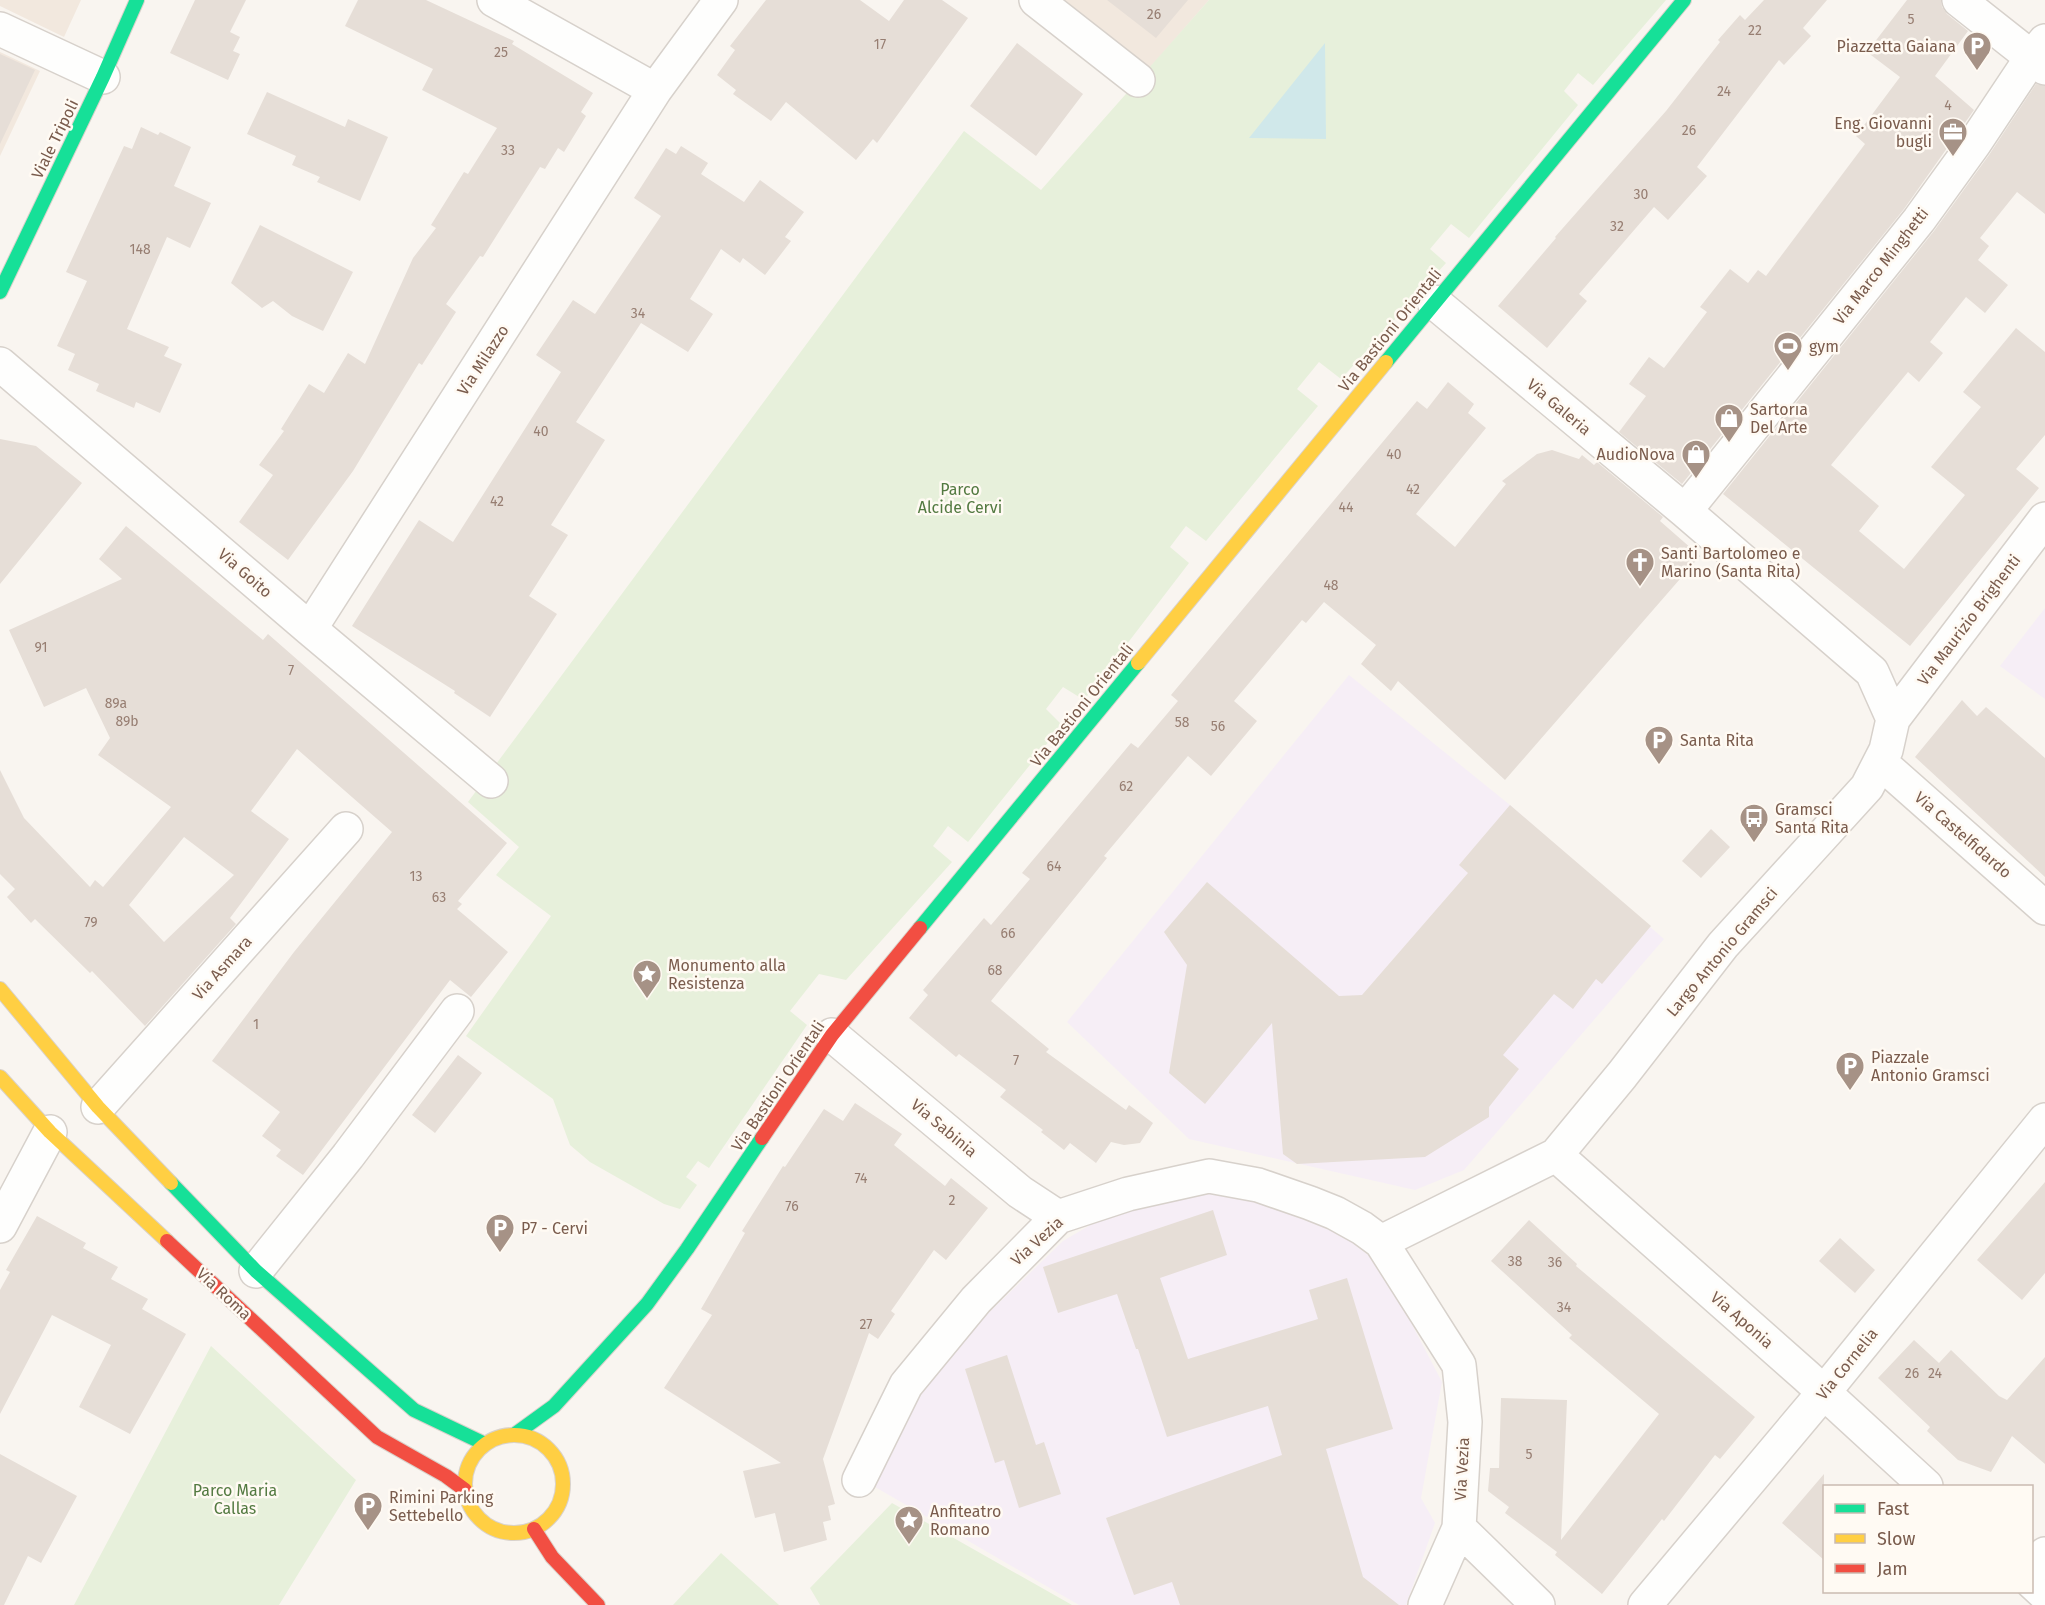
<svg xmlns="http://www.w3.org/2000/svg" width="2045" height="1605" font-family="'Fira Sans',sans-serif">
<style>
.residential{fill:#f2e8de}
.education{fill:#f6eef6}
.green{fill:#e7f0db}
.water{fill:#d0e8ea}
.building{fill:#e6ded7;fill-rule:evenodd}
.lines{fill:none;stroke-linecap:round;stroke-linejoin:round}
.street-casing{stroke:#d7d1cb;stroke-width:36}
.fast-casing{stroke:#d9d2cb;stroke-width:16}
.slow-casing{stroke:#d9d2cb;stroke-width:16}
.jam-casing{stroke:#d9d2cb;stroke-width:16}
.street{stroke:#fefefd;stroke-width:33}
.fast{stroke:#16e098;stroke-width:14}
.slow{stroke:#ffcf43;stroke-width:14}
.jam{stroke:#f24e42;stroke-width:14}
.labels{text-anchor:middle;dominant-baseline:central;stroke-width:5;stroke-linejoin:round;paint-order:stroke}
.number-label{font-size:14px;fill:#977e72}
.poi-label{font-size:16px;fill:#7a5c4d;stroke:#fffaf3;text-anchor:start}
.street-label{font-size:16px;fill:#7a5c4d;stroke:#fffaf3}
.park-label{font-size:16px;fill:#537a41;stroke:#fffaf3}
</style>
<rect width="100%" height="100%" fill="#f9f5f0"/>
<path class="residential" d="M 0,0 L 81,0 L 64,37 L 0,6 Z
M 1057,0 L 1209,0 L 1148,70 Z
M 0,52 L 40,71 L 0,156 Z"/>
<path class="education" d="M 2045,608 L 2045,699 L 2000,666 Z
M 1349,675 L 1510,805 L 1664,939 L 1464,1170 L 1415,1190 L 1189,1139 L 1067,1022 Z
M 1210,1182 L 1320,1215 L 1382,1267 L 1442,1382 L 1421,1498 L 1435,1523 L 1406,1605 L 1079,1605 L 863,1480 L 908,1391 L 1063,1241 L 1123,1206 Z"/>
<path class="green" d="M 1209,0 L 1666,0 L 1593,85 L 1578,73 L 1564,91 L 1578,105 L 1469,238 L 1451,224 L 1430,249 L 1446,263 L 1341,379 L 1319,362 L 1297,389 L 1318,406 L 1206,541 L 1186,526 L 1170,547 L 1189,563 L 1084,700 L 1063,687 L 1046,709 L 1062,725 L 968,842 L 948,826 L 933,846 L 952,862 L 846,980 L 819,974 L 790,1011 L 807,1025 L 709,1168 L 698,1161 L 686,1177 L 697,1185 L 680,1209 L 664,1204 L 590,1162 L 570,1145 L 553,1099 L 466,1036 L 551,916 L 496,875 L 519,847 L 468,802 L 964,131 L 1041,190 Z
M 211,1346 L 356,1480 L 279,1605 L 74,1605 Z
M 892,1503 L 1072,1605 L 820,1605 L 810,1588 Z
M 721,1553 L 779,1605 L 673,1605 Z"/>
<path class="water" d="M 1325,43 L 1326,139 L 1249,138 Z"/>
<path class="building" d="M 195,0 L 246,0 L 230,32 L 240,37 L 233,51 L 240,54 L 228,80 L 170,53 Z
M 358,0 L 426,0 L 514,41 L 512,44 L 593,93 L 581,112 L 586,116 L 564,152 L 558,148 L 545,169 L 540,167 L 483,257 L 480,256 L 446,304 L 456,312 L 422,365 L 419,363 L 353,471 L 288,560 L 239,522 L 273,475 L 259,465 L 284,431 L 281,429 L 309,384 L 324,393 L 348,353 L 365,364 L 413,258 L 436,228 L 431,225 L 464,172 L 468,174 L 497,128 L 422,90 L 433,69 L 345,26 Z
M 766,0 L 860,0 L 889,21 L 904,0 L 942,0 L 968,18 L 877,143 L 873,139 L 856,160 L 786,102 L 771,121 L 733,94 L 736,90 L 717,75 L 735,50 L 730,46 Z
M 1107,0 L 1188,0 L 1156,38 Z
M 1764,0 L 1827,0 L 1803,28 L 1811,36 L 1784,65 L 1779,60 L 1697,167 L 1707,176 L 1668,220 L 1654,207 L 1579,294 L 1587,301 L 1547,348 L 1498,306 L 1556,238 L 1555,237 L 1666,111 L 1720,42 L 1718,40 L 1740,15 L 1745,20 Z
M 1907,0 L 1941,0 L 1942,7 L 1947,14 L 1968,31 L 1935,76 L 1974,110 L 1904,209 L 1682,484 L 1619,432 L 1646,396 L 1629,384 L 1649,357 L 1664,368 L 1707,312 L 1700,307 L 1730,269 L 1748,283 L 1758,270 L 1766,276 L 1865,144 L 1856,136 L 1900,77 L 1867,52 Z
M 1017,43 L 1083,94 L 1036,156 L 970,106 Z
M 0,54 L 35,70 L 0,144 Z
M 2036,84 L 2045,86 L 2045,214 L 2017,192 L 1980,238 L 1989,246 L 1978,260 L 2008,285 L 1985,313 L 1966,297 L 1930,342 L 1943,353 L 1919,382 L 1908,372 L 1831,465 L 1879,506 L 1859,531 L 1904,569 L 1965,495 L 1931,467 L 1981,407 L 1963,392 L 2016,328 L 2045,352 L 2045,435 L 2016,469 L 2039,488 L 1910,646 L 1723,494 L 1934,231 L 1989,155 Z
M 267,92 L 345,127 L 348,119 L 388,137 L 360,201 L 317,182 L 320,177 L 292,165 L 296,156 L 247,134 Z
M 141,127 L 158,135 L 160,132 L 191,147 L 174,186 L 211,203 L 190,248 L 167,237 L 127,329 L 169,347 L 164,356 L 182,364 L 160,413 L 136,402 L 134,408 L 96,391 L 99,384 L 68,370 L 75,354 L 57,346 L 87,281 L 66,272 L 124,146 L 132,149 Z
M 681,146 L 708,163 L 701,174 L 744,202 L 760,180 L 804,212 L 785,237 L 791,241 L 765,275 L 743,258 L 740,263 L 721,249 L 690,299 L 713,314 L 688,352 L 641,323 L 576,422 L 605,440 L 551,525 L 568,535 L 529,596 L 557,614 L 490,717 L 454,693 L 455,691 L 352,626 L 419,520 L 453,542 L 561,372 L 536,355 L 573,300 L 595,314 L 661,216 L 634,198 L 666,148 L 676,154 Z
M 260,225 L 353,272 L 323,331 L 292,316 L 273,301 L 262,308 L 231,283 Z
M 1448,382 L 1474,404 L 1468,413 L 1486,428 L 1416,514 L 1455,547 L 1506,484 L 1502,481 L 1537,454 L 1552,450 L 1579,459 L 1582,455 L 1594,465 L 1597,462 L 1663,517 L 1660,521 L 1700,556 L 1505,780 L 1398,681 L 1391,691 L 1361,664 L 1376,645 L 1324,602 L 1306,623 L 1302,620 L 1234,701 L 1257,721 L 1211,776 L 1188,756 L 1104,856 L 1107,858 L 991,1001 L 1049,1049 L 1046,1052 L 1126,1110 L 1129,1105 L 1153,1123 L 1140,1143 L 1124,1145 L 1111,1142 L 1096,1163 L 1070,1143 L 1064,1150 L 1041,1132 L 1043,1130 L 1000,1097 L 1006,1090 L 959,1054 L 956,1057 L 909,1018 L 928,995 L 923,990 L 984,918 L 991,925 L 1030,879 L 1022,873 L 1131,743 L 1138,748 L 1178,701 L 1171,695 L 1417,401 L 1427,409 Z
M 0,439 L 36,446 L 82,483 L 0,584 Z
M 126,526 L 263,640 L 268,634 L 507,843 L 458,901 L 462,904 L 457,909 L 508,952 L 471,997 L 450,980 L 303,1175 L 276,1156 L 281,1150 L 262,1136 L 280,1112 L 212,1061 L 294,952 L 392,832 L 297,749 L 251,811 L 289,839 L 230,918 L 236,924 L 145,1026 L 92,971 L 90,973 L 35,919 L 31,923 L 7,897 L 15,889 L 0,874 L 0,770 L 24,818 L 90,887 L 95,880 L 103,887 L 171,807 L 98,755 L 110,738 L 86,688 L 44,707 L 9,630 L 122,579 L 99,559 ZM 184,837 L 234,875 L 164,942 L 129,905 Z
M 1962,700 L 1977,716 L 1986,707 L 2045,758 L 2045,877 L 1915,757 Z
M 1510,805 L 1651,926 L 1602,984 L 1596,979 L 1573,1009 L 1554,994 L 1503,1055 L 1519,1069 L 1489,1107 L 1489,1117 L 1425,1157 L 1297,1164 L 1283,1154 L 1272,1023 L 1205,1104 L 1169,1073 L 1187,965 L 1164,932 L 1207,882 L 1339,996 L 1362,995 L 1468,873 L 1459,865 Z
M 1711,829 L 1730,847 L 1701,878 L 1682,861 Z
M 458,1055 L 482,1073 L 435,1133 L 412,1115 Z
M 855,1103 L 902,1134 L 894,1145 L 945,1186 L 951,1178 L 988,1208 L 946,1260 L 934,1250 L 891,1311 L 895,1314 L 878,1339 L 869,1333 L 823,1459 L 835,1504 L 828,1506 L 831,1520 L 823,1522 L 827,1540 L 784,1552 L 775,1513 L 755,1518 L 743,1471 L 781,1463 L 664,1388 L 712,1315 L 701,1309 L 745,1233 L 742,1231 L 783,1166 L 785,1167 L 824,1109 L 843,1121 Z
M 2045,1182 L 2045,1273 L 2022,1300 L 1977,1260 Z
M 1213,1210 L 1227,1255 L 1160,1278 L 1188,1359 L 1318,1319 L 1309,1290 L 1347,1278 L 1393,1429 L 1326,1449 L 1363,1577 L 1399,1605 L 1180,1605 L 1172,1582 L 1134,1595 L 1106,1518 L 1282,1455 L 1268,1406 L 1167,1437 L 1138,1349 L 1136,1349 L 1117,1294 L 1058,1313 L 1043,1267 Z
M 37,1216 L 86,1243 L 83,1248 L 118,1267 L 111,1279 L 148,1299 L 142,1309 L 186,1334 L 130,1434 L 79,1407 L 111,1345 L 52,1315 L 0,1414 L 0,1290 L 10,1272 L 6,1270 Z
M 1529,1220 L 1577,1264 L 1576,1266 L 1755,1417 L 1720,1459 L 1715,1455 L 1664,1521 L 1662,1519 L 1602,1594 L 1555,1555 L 1557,1552 L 1505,1513 L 1509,1507 L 1488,1491 L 1490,1468 L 1499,1468 L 1501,1398 L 1567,1400 L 1561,1540 L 1659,1414 L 1569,1338 L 1572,1335 L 1491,1261 Z
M 1840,1238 L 1875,1270 L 1855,1293 L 1819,1261 Z
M 1914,1340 L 1939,1363 L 1951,1350 L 1999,1396 L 2007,1400 L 2045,1357 L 2045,1464 L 2012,1436 L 1991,1472 L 1958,1460 L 1927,1431 L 1930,1427 L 1878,1378 Z
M 1007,1355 L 1036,1445 L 1044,1442 L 1061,1494 L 1019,1508 L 1004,1460 L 995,1463 L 965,1369 Z
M 0,1454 L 77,1496 L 41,1563 L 28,1556 L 4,1605 L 0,1605 Z
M 1824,1474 L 1824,1560 L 1782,1523 Z"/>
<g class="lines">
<g class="street-casing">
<path id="street" d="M 494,0 L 655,90
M 1036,0 L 1138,80
M 1959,0 L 2045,68
M 0,29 L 103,77
M 0,364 L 310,629 L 491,781
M 1685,511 L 1919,220 L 1974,144 L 2032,57 L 2045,41
M 310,629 L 655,90 L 721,0
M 1893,719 L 2045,519
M 1881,763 L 2045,908
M 832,1035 L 1020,1192 L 1058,1217
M 98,1107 L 346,829
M 1556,1155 L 1806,1376 L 1926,1486
M 0,1226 L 50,1132
M 1381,1242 L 1556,1155 L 1622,1075 L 1723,945 L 1867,787 L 1886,750 L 1893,719 L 1872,672 L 1685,511 L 1434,302
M 256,1271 L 348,1156 L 457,1011
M 859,1480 L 906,1385 L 976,1300 L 1058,1217 L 1128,1194 L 1209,1176 L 1258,1185 L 1310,1203 L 1335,1213 L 1362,1228 L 1381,1242 L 1459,1365 L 1465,1422 L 1459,1528 L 1425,1605
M 1459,1528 L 1538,1605
M 2032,1569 L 2045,1554
M 2032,1582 L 2045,1594
M 1645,1605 L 1824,1392 L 2045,1120"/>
</g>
<g class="fast-casing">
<path id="fast" d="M 0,292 L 103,77 L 137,0
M 1386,362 L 1684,0
M 920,928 L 1138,663
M 171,1183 L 256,1271 L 414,1410 L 485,1444
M 514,1435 L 554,1406 L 647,1304 L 687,1249 L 762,1138"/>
</g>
<g class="slow-casing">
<path id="slow" d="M 1138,663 L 1386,362
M 0,989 L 98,1107 L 171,1183
M 0,1077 L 50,1132 L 167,1241
M465 1484a49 49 0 1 1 98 0a49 49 0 1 1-98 0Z"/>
</g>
<g class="jam-casing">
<path id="jam" d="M 762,1138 L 832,1035 L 920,928
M 167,1241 L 377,1437 L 446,1476 L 465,1490
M 534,1529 L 552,1557 L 598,1605"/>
</g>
<use href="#street" class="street"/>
<use href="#fast" class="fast"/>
<use href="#slow" class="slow"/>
<use href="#jam" class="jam"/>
</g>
<defs>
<g id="parking-pin" transform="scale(1.5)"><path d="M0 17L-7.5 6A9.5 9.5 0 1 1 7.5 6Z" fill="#a69286" stroke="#fffaf3"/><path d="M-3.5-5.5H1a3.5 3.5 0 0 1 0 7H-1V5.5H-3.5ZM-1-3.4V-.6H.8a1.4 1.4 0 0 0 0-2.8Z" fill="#fff"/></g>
<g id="office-pin" transform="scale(1.5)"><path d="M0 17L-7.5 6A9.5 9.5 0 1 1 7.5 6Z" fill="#a69286" stroke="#fffaf3"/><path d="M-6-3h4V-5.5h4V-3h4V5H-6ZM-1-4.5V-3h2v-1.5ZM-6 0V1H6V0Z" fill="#fff"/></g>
<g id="stadium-pin" transform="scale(1.5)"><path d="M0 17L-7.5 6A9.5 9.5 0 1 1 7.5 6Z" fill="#a69286" stroke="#fffaf3"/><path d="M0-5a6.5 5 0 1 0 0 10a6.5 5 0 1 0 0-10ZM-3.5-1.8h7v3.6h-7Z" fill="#fff"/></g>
<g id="shop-pin" transform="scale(1.5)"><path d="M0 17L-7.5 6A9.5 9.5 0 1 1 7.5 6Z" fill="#a69286" stroke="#fffaf3"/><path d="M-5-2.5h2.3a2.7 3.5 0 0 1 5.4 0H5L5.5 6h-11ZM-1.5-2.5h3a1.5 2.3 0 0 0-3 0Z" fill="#fff"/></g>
<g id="church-pin" transform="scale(1.5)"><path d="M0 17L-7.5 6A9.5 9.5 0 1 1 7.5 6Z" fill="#a69286" stroke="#fffaf3"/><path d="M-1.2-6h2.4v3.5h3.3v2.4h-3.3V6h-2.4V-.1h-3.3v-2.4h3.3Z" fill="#fff"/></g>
<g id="bus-pin" transform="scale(1.5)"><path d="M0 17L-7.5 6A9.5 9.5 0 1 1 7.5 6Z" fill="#a69286" stroke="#fffaf3"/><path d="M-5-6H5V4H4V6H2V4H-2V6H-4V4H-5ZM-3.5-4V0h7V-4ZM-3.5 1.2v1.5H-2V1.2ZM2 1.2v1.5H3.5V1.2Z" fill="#fff"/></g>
<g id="sight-pin" transform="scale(1.5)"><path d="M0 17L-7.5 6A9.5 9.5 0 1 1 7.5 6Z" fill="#a69286" stroke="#fffaf3"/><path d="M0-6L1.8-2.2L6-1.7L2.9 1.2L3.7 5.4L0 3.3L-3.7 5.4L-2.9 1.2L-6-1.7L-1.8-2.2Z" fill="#fff"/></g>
</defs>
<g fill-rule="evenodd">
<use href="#parking-pin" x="1977" y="46"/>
<use href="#office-pin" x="1953" y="132"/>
<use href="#stadium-pin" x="1788" y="346"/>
<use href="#shop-pin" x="1729" y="418"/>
<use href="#shop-pin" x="1696" y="454"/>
<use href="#church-pin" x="1640" y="562"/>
<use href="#parking-pin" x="1659" y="740"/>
<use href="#bus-pin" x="1754" y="818"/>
<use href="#sight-pin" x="647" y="974"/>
<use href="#parking-pin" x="1850" y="1066"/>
<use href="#parking-pin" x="500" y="1228"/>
<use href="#parking-pin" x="368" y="1506"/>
<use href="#sight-pin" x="909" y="1520"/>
</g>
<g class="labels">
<g class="number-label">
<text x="1154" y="14">26</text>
<text x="1911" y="19">5</text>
<text x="1755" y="30">22</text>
<text x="880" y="44">17</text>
<text x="501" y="52">25</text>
<text x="1724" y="91">24</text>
<text x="1948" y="105">4</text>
<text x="1689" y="130">26</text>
<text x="508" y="150">33</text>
<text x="1641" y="194">30</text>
<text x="1617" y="226">32</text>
<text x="140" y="249">148</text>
<text x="638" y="313">34</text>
<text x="541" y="431">40</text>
<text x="1394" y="454">40</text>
<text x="1413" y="489">42</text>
<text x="497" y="501">42</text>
<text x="1346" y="507">44</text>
<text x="1331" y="585">48</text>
<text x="41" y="647">91</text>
<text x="291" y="670">7</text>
<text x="116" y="703">89a</text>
<text x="127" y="721">89b</text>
<text x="1182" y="722">58</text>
<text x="1218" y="726">56</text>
<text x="1126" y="786">62</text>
<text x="1054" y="866">64</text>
<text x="416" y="876">13</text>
<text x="439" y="897">63</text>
<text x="91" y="922">79</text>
<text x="1008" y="933">66</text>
<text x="995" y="970">68</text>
<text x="256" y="1024">1</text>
<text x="1016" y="1060">7</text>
<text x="861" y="1178">74</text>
<text x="952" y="1200">2</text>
<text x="792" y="1206">76</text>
<text x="1515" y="1261">38</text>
<text x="1555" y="1262">36</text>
<text x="1564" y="1307">34</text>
<text x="866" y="1324">27</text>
<text x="1912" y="1373">26</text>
<text x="1935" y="1373">24</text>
<text x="1529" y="1454">5</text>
</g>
<g class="poi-label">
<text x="1956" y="46" text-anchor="end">Piazzetta Gaiana</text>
<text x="1932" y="123" text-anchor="end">Eng. Giovanni<tspan x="1932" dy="18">bugli</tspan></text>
<text x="1809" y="346">gym</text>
<text x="1750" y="409">Sartorıa<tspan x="1750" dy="18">Del Arte</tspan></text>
<text x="1675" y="454" text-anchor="end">AudioNova</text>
<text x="1661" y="553">Santi Bartolomeo e<tspan x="1661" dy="18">Marino (Santa Rita)</tspan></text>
<text x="1680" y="740">Santa Rita</text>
<text x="1775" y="809">Gramsci<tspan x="1775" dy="18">Santa Rita</tspan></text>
<text x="668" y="965">Monumento alla<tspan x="668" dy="18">Resistenza</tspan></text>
<text x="1871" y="1057">Piazzale<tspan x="1871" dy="18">Antonio Gramsci</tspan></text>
<text x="521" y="1228">P7 - Cervi</text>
<text x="389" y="1497">Rimini Parking<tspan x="389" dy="18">Settebello</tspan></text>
<text x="930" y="1511">Anfiteatro<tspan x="930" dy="18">Romano</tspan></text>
</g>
<g class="street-label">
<text transform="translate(55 139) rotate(-64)">Viale Tripoli</text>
<text transform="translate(1881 266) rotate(-52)">Via Marco Minghetti</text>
<text transform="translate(1390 330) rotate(-51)">Via Bastioni Orientali</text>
<text transform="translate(483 360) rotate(-57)">Via Milazzo</text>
<text transform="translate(1559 407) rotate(40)">Via Galeria</text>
<text transform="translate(245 573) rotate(41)">Via Goito</text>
<text transform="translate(1969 620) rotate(-53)">Via Maurizio Brighenti</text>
<text transform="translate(1082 705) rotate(-51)">Via Bastioni Orientali</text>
<text transform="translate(1963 835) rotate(41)">Via Castelfidardo</text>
<text transform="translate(1722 952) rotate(-50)">Largo Antonio Gramsci</text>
<text transform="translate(222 968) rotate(-48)">Via Asmara</text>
<text transform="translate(778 1086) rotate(-56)">Via Bastioni Orientali</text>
<text transform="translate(944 1128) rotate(40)">Via Sabinia</text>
<text transform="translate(1037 1241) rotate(-42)">Via Vezia</text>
<text transform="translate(224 1294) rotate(43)">Via Roma</text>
<text transform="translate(1742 1320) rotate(41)">Via Aponia</text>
<text transform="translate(1847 1364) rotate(-51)">Via Cornelia</text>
<text transform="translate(1462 1469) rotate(-87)">Via Vezia</text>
</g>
<g class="park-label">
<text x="960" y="489">Parco<tspan x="960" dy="18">Alcide Cervi</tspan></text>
<text x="235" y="1490">Parco Maria<tspan x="235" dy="18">Callas</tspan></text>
</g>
</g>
<rect x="1823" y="1485" width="210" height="108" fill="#fffaf3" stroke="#cabbb1" stroke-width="1.5"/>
<rect x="1835" y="1504" width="30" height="9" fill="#16e098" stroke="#cabbb1" stroke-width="1.5"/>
<text x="1877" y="1515" font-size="18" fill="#7a5c4d">Fast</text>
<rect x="1835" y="1534" width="30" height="9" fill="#ffcf43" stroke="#cabbb1" stroke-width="1.5"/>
<text x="1877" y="1545" font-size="18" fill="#7a5c4d">Slow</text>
<rect x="1835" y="1564" width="30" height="9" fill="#f24e42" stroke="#cabbb1" stroke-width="1.5"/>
<text x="1877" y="1575" font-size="18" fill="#7a5c4d">Jam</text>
</svg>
